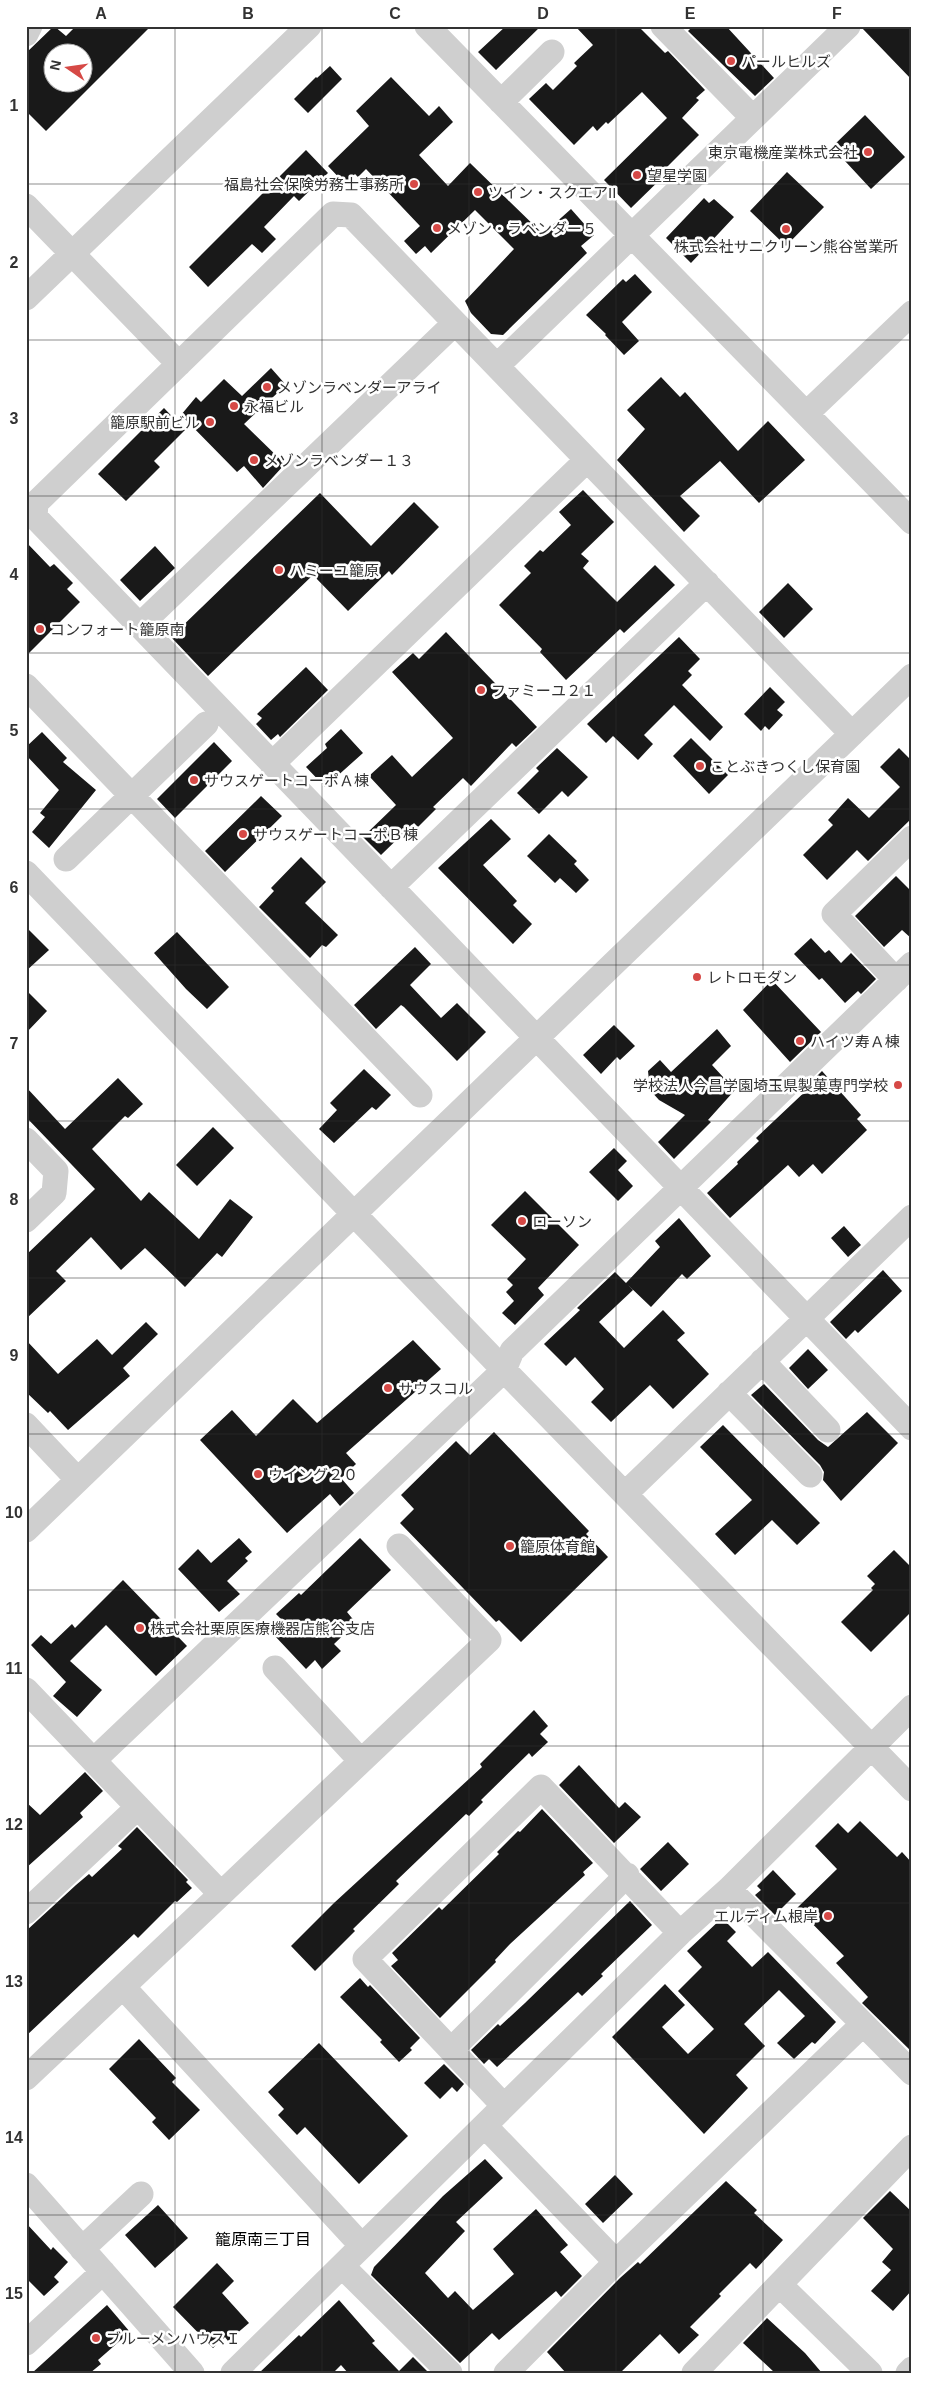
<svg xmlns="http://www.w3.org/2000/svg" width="938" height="2399" font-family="Helvetica,'Noto Sans JP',sans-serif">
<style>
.building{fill:#191919;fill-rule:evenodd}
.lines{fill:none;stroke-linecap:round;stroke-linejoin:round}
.minor{stroke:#cfcfcf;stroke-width:25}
.grid{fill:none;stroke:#323232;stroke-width:1;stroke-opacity:0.55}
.poi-dot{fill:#d64946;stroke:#fff;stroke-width:2}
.labels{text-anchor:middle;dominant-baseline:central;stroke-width:5;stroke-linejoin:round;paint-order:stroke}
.poi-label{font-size:15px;fill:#323232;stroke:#fff;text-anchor:start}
.neighbourhood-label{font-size:16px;fill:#000;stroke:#fff}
.neatline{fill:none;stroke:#323232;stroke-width:2}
.grid-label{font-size:16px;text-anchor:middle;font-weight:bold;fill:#323232}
</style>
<rect width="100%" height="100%" fill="#fff"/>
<path class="building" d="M 54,26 L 66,36 L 76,26 L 151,26 L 46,131 L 26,111 L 26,53 ZM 52,52 L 82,52 L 82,82 L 52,82 Z
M 506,26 L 541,26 L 496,70 L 478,52 Z
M 575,26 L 638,26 L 665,53 L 668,51 L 705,90 L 696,98 L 699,100 L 682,118 L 699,135 L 667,167 L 670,170 L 631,208 L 604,180 L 667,118 L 642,92 L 608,124 L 606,122 L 597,131 L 593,126 L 574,145 L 529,99 L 546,83 L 553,90 L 577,66 L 574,63 L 593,45 Z
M 693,26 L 726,26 L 774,78 L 755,96 L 688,31 Z
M 862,26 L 912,26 L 912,80 L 862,28 Z
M 330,66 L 342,79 L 308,113 L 294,99 L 316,77 L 317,78 Z
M 391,77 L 429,116 L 439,106 L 453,122 L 419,155 L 448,186 L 470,163 L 543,234 L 571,209 L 594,235 L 581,246 L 587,253 L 503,335 L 491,334 L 471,313 L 465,301 L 514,249 L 475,210 L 431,253 L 425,246 L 416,254 L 404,241 L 420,226 L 366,169 L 358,177 L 355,174 L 345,184 L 328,166 L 369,126 L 356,111 Z
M 865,115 L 905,157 L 871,189 L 832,147 Z
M 306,150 L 328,173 L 299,201 L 294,196 L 264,227 L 276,239 L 262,253 L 252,244 L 208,287 L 189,267 Z
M 787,172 L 824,207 L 786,246 L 750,211 Z
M 704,198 L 709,203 L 714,199 L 734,217 L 691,263 L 666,238 Z
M 635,274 L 652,292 L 622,322 L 639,341 L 624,355 L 605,335 L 606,334 L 586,315 L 623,279 L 626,282 Z
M 271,368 L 286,385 L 244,424 L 285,464 L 263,488 L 244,466 L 237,472 L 181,415 L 196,397 L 201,402 L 224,379 L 242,396 Z
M 661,377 L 680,397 L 685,392 L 738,451 L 768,421 L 805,460 L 759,503 L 720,461 L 680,496 L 700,516 L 684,532 L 617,460 L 645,429 L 627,410 Z
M 164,408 L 185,430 L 154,461 L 160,467 L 126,501 L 98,474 Z
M 583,490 L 614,522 L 581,554 L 589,561 L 583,568 L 617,602 L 655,565 L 675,585 L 624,633 L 620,629 L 566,680 L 540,652 L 542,649 L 499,605 L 531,573 L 524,566 L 540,550 L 543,552 L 571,525 L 559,512 Z
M 320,493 L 371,546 L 414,502 L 439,527 L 392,575 L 389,571 L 348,611 L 313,575 L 208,676 L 171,637 Z
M 26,542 L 50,567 L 54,564 L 73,583 L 67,589 L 80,602 L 26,656 Z
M 155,546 L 175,568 L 140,601 L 120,580 Z
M 788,583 L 813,609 L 784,638 L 759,612 Z
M 446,632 L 537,727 L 516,747 L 512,743 L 471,786 L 463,778 L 433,807 L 436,809 L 418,827 L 414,823 L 381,855 L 363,837 L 396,805 L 369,776 L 392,755 L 412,777 L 453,738 L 392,672 L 413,653 L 419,659 Z
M 679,637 L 700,659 L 688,671 L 692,675 L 682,685 L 723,727 L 710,741 L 674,705 L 644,735 L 653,744 L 638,760 L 613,736 L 606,743 L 587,724 Z
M 306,667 L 328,690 L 280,737 L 278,734 L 271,740 L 256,724 L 262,718 L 257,714 Z
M 770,687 L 785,702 L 777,710 L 783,715 L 769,730 L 765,726 L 761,731 L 744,714 Z
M 341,729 L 363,753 L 325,787 L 306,767 L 327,748 L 325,744 Z
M 42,732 L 67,758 L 63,762 L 96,790 L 49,848 L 32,832 L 45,817 L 40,813 L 59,790 L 26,755 L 26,747 Z
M 691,738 L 728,775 L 709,794 L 673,756 Z
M 214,742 L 232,761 L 175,818 L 157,799 Z
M 557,748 L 588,777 L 568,797 L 562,791 L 539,814 L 517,793 L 539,771 L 536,768 Z
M 899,748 L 912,761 L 912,818 L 868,861 L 857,850 L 827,880 L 803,855 L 833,825 L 828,820 L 848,798 L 869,818 L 900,787 L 880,767 Z
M 261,796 L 282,816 L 225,872 L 205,851 Z
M 491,819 L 511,839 L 483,865 L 517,901 L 513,905 L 532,924 L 513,944 L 438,868 Z
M 549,834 L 577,861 L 574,864 L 589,880 L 576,893 L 560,878 L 555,883 L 527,856 Z
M 301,857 L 326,882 L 305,903 L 338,935 L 326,947 L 322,945 L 310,958 L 259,907 L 274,891 L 271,888 Z
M 896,876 L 912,892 L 912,939 L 902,930 L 884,947 L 855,916 Z
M 26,927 L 49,950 L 26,971 Z
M 177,932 L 229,987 L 207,1009 L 186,989 L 154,953 Z
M 811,938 L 825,953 L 829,950 L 841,963 L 851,953 L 876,979 L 861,994 L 858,991 L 845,1003 L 822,978 L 819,980 L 794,954 Z
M 415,947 L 431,964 L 410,985 L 441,1018 L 457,1003 L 486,1032 L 457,1061 L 404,1007 L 401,1005 L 376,1029 L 354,1005 Z
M 772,980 L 821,1032 L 790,1062 L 743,1010 Z
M 26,990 L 47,1011 L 26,1033 Z
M 614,1025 L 635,1046 L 620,1060 L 617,1057 L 601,1074 L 583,1055 Z
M 717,1029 L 731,1046 L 712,1065 L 735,1090 L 708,1120 L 711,1122 L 674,1159 L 658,1142 L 685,1115 L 659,1100 L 650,1090 L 648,1071 L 660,1060 L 671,1072 Z
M 364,1069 L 391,1095 L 376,1110 L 372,1107 L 334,1143 L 319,1129 L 337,1110 L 330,1103 Z
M 822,1071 L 861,1115 L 857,1119 L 867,1130 L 822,1174 L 813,1164 L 799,1177 L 788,1165 L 730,1218 L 707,1193 L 738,1164 L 737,1162 L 759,1141 L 756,1138 L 811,1086 L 809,1084 Z
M 118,1078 L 143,1104 L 128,1118 L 125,1116 L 92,1149 L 141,1201 L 149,1192 L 199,1239 L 230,1199 L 253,1217 L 222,1257 L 217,1253 L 185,1287 L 145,1248 L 121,1270 L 91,1237 L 56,1271 L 66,1281 L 26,1319 L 26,1255 L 95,1189 L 26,1117 L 26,1087 L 65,1129 Z
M 213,1127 L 234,1148 L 197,1186 L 176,1165 Z
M 614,1148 L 627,1161 L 618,1170 L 633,1186 L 618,1201 L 589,1172 Z
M 525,1191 L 579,1245 L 538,1288 L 544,1295 L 515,1325 L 502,1313 L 514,1301 L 506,1292 L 513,1285 L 507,1279 L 526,1259 L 491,1225 Z
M 679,1218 L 711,1256 L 687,1279 L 682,1274 L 651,1307 L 628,1285 L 633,1290 L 599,1322 L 624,1348 L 663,1310 L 685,1333 L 677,1340 L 709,1374 L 673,1409 L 650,1385 L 611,1422 L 591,1402 L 604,1389 L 575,1357 L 566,1366 L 544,1344 L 580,1310 L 577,1308 L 615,1272 L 626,1283 L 660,1247 L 655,1241 Z
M 844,1226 L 861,1245 L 848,1257 L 831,1238 Z
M 883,1270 L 902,1291 L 858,1333 L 855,1330 L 846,1339 L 830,1322 Z
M 146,1322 L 158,1334 L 123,1368 L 130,1376 L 68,1430 L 50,1411 L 48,1413 L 26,1392 L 26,1340 L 58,1374 L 97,1339 L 112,1355 Z
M 413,1340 L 441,1369 L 346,1453 L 356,1464 L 341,1478 L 354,1493 L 340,1506 L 330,1494 L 287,1533 L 200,1440 L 232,1410 L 256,1436 L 293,1399 L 317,1423 Z
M 808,1349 L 828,1370 L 808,1389 L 789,1368 Z
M 764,1384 L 818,1440 L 828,1447 L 867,1412 L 898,1443 L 841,1501 L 823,1480 L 824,1472 L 820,1465 L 751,1395 Z
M 723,1425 L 820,1523 L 797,1545 L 772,1520 L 735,1555 L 715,1534 L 752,1500 L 700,1447 Z
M 494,1432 L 589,1531 L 586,1534 L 608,1557 L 521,1642 L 499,1620 L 496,1622 L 400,1523 L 414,1509 L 401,1495 L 456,1441 L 470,1455 Z
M 239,1538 L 252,1552 L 245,1558 L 248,1561 L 227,1581 L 240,1594 L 219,1612 L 178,1569 L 198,1549 L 211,1563 Z
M 360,1538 L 391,1570 L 347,1612 L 356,1623 L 334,1644 L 341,1651 L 322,1669 L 315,1660 L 306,1669 L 274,1635 L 286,1624 L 276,1614 L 299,1593 L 301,1595 Z
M 894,1550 L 912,1568 L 912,1611 L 871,1652 L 841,1622 L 873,1590 L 871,1588 L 875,1584 L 867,1576 Z
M 123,1580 L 187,1646 L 156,1676 L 106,1625 L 70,1661 L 102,1690 L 77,1717 L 53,1696 L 66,1682 L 31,1645 L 41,1635 L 51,1644 L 72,1624 L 75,1628 Z
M 534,1710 L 548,1726 L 540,1734 L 548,1742 L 532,1757 L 529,1753 L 481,1800 L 483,1802 L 469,1816 L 466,1814 L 396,1881 L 399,1884 L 353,1929 L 355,1931 L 315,1971 L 291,1946 L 334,1903 L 482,1767 L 480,1764 Z
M 579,1765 L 619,1808 L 625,1802 L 641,1817 L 614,1843 L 559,1785 Z
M 85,1772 L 103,1791 L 80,1813 L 83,1817 L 26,1868 L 26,1802 L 40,1815 Z
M 542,1809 L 593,1863 L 583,1872 L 585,1875 L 510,1944 L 495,1960 L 496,1962 L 440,2018 L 391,1966 L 398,1960 L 392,1953 L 439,1907 L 442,1910 L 499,1854 L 497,1852 L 518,1831 L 520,1832 Z
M 860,1821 L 897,1857 L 902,1852 L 912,1863 L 912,2052 L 862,2003 L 868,1997 L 836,1963 L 844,1956 L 797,1908 L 837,1869 L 815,1846 L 838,1823 L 848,1833 Z
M 137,1827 L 188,1880 L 186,1882 L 192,1888 L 177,1902 L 175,1901 L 138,1938 L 134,1934 L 26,2036 L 26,1931 L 76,1885 L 89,1874 L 92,1877 L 122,1849 L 118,1846 Z
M 668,1842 L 689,1864 L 661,1891 L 640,1869 Z
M 773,1870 L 796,1894 L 775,1915 L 755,1895 L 761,1890 L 757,1886 Z
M 630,1901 L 652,1925 L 601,1974 L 603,1976 L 582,1996 L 578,1992 L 497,2067 L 489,2059 L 484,2064 L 471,2050 L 498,2024 L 500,2026 L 525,2003 Z
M 722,1918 L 736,1932 L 727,1941 L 752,1967 L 768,1952 L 836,2022 L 815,2044 L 812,2042 L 794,2059 L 777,2043 L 805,2016 L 779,1990 L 744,2024 L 765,2046 L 736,2075 L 748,2088 L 704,2134 L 612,2037 L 665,1984 L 685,2005 L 662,2027 L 688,2054 L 714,2029 L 678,1991 L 702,1967 L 687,1951 Z
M 360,1978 L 368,1987 L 370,1985 L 420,2038 L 410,2048 L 412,2050 L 399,2062 L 380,2042 L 382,2040 L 340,1997 Z
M 139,2039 L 176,2078 L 172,2082 L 200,2110 L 169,2140 L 152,2122 L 156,2118 L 109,2069 Z
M 319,2043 L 408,2136 L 359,2184 L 305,2127 L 297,2135 L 278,2115 L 284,2109 L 268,2092 Z
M 444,2064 L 464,2084 L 457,2092 L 452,2087 L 440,2099 L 424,2083 Z
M 485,2159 L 503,2178 L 456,2222 L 465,2231 L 425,2273 L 448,2298 L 455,2291 L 473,2310 L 514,2274 L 493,2249 L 536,2209 L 568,2245 L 560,2252 L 582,2276 L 561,2297 L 556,2291 L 499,2340 L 492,2333 L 460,2363 L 371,2275 L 374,2267 L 443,2196 Z
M 615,2175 L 633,2194 L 603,2223 L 585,2204 Z
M 726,2181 L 757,2210 L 754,2213 L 783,2240 L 756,2269 L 750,2263 L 719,2294 L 721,2296 L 690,2327 L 699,2335 L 679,2354 L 660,2334 L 620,2373 L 566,2373 L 547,2352 L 620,2278 L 638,2262 L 640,2264 Z
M 890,2191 L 912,2212 L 912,2290 L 893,2311 L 871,2291 L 891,2270 L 882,2262 L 893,2249 L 863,2218 Z
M 158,2205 L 188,2238 L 155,2268 L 125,2235 Z
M 26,2223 L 51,2250 L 53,2247 L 68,2262 L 54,2277 L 59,2282 L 44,2296 L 26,2278 Z
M 217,2263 L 234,2281 L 222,2293 L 249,2323 L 228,2341 L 225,2337 L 213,2348 L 173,2307 Z
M 339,2300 L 375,2341 L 372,2343 L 399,2371 L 413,2357 L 429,2373 L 348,2373 L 341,2365 L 333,2373 L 259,2373 L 299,2335 L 301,2337 Z
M 107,2305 L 130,2332 L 98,2360 L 101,2364 L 90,2373 L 32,2373 Z
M 767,2318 L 805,2353 L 822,2373 L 775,2373 L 743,2343 Z"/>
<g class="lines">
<path class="minor" d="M 427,26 L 912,522
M 663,26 L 753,118
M 26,34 L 30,26
M 501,102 L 552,52
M 26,206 L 179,364
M 26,298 L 309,26
M 497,366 L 848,26
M 807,413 L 912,313
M 139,626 L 455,323
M 26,686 L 420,1095
M 852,734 L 351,215 L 333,214 L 36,503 L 35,517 L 912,1428
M 272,764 L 587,460
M 66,859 L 206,724
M 26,873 L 504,1370 L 912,1789
M 391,887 L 707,583
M 896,980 L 834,914 L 912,838
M 26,1140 L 56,1171 L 54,1193 L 26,1220
M 762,1361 L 828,1430
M 729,1393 L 810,1475
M 26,1425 L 78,1480
M 625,1494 L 912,1217
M 26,1530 L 912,676
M 275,1668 L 361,1761
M 26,1690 L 221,1894 L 26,2078
M 94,1760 L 504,1370 L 512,1351 L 912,964
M 729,1889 L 912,2073
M 221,1894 L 489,1640 L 399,1546
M 26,1912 L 138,1807
M 124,1988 L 362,2246
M 452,2049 L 627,1875
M 504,2106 L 365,1959 L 541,1787 L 680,1933
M 485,2126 L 616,2262
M 26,2185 L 192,2373
M 82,2249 L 141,2194
M 342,2266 L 450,2373
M 780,2285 L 870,2373
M 26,2343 L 103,2272
M 233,2373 L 680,1933 L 729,1889 L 912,1707
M 506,2373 L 616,2262 L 863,2024
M 694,2373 L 912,2147
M 908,2373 L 912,2369"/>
</g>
<path class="grid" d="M 175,26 L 175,2373M 322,26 L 322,2373M 469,26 L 469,2373M 616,26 L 616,2373M 763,26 L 763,2373M 26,184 L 912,184M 26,340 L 912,340M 26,496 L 912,496M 26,653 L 912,653M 26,809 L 912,809M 26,965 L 912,965M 26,1121 L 912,1121M 26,1278 L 912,1278M 26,1434 L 912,1434M 26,1590 L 912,1590M 26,1746 L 912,1746M 26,1903 L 912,1903M 26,2059 L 912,2059M 26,2215 L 912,2215"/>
<g class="poi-dot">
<circle cx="731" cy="61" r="5"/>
<circle cx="868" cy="152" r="5"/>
<circle cx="637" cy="175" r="5"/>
<circle cx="414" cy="184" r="5"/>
<circle cx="478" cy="192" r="5"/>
<circle cx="437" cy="228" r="5"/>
<circle cx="786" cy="229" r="5"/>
<circle cx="267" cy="387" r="5"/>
<circle cx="234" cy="406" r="5"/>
<circle cx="210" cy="422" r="5"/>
<circle cx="254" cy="460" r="5"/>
<circle cx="279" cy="570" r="5"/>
<circle cx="40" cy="629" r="5"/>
<circle cx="481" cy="690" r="5"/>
<circle cx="700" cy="766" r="5"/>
<circle cx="194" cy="780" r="5"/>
<circle cx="243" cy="834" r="5"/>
<circle cx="697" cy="977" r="5"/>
<circle cx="800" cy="1041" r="5"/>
<circle cx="898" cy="1085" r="5"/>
<circle cx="522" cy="1221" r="5"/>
<circle cx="388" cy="1388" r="5"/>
<circle cx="258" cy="1474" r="5"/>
<circle cx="510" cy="1546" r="5"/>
<circle cx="140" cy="1628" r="5"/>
<circle cx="828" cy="1916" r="5"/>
<circle cx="96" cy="2338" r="5"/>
</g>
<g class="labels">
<g class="poi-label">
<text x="741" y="61">パールヒルズ</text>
<text x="858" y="152" text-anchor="end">東京電機産業株式会社</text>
<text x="647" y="175">望星学園</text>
<text x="404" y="184" text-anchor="end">福島社会保険労務士事務所</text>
<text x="488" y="192">ツイン・スクエアII</text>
<text x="447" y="228">メゾン・ラベンダー５</text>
<text x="786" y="246" text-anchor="middle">株式会社サニクリーン熊谷営業所</text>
<text x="277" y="387">メゾンラベンダーアライ</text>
<text x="244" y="406">永福ビル</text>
<text x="200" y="422" text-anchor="end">籠原駅前ビル</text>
<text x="264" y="460">メゾンラベンダー１３</text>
<text x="289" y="570">ハミーユ籠原</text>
<text x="50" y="629">コンフォート籠原南</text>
<text x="491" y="690">ファミーユ２１</text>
<text x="710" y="766">ことぶきつくし保育園</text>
<text x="204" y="780">サウスゲートコーポＡ棟</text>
<text x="253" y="834">サウスゲートコーポＢ棟</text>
<text x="707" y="977">レトロモダン</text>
<text x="810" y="1041">ハイツ寿Ａ棟</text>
<text x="888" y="1085" text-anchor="end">学校法人今昌学園埼玉県製菓専門学校</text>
<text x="532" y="1221">ローソン</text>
<text x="398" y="1388">サウスコル</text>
<text x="268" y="1474">ウイング２０</text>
<text x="520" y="1546">籠原体育館</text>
<text x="150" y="1628">株式会社栗原医療機器店熊谷支店</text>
<text x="818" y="1916" text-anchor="end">エルディム根岸</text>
<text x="106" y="2338">ブルーメンハウスＩ</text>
</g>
<g class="neighbourhood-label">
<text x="263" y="2239">籠原南三丁目</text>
</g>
</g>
<rect width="938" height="2399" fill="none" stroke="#ffffff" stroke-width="55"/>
<g transform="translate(68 68) rotate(283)"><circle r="24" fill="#ffffff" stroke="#adadad"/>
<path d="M0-4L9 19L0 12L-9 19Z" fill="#d64946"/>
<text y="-8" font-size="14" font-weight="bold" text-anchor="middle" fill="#323232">N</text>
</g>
<rect x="28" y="28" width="882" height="2344" class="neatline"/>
<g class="grid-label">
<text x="101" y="19">A</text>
<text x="248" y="19">B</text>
<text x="395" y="19">C</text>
<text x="543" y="19">D</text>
<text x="690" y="19">E</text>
<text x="837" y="19">F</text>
<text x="14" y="111">1</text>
<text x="14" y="268">2</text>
<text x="14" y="424">3</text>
<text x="14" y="580">4</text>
<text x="14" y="736">5</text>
<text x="14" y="893">6</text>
<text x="14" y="1049">7</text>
<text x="14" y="1205">8</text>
<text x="14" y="1361">9</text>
<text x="14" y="1518">10</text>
<text x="14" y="1674">11</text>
<text x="14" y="1830">12</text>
<text x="14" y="1987">13</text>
<text x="14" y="2143">14</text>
<text x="14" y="2299">15</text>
</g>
</svg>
